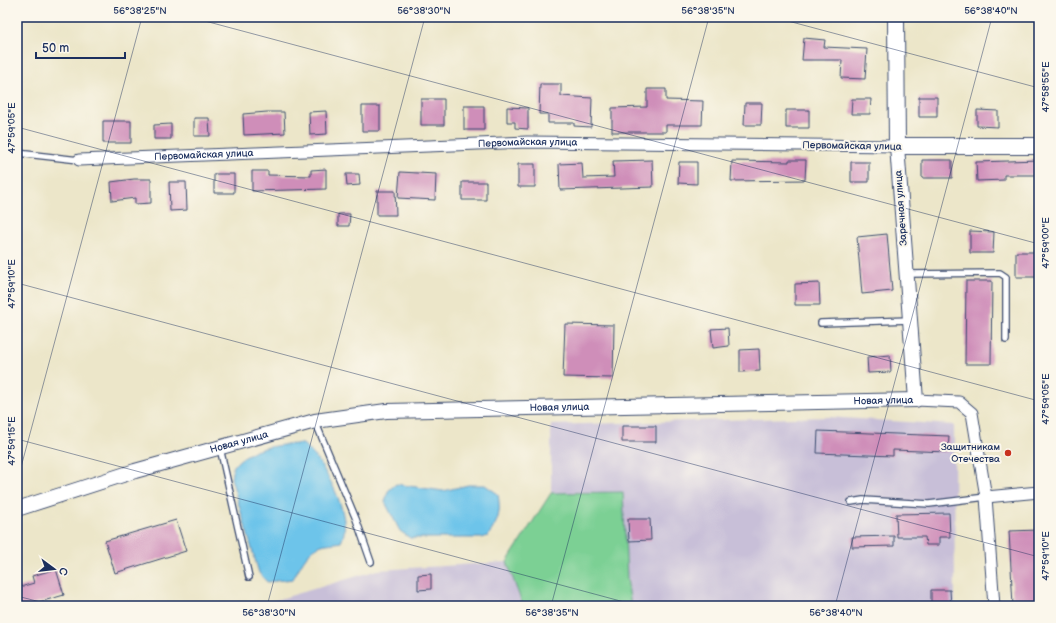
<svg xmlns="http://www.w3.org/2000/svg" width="1056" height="623" font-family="'Balsamiq Sans',sans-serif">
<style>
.industrial{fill:#c8bfd8}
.green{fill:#7bd094;stroke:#4b8079}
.water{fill:#6dc4ea;stroke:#447aa4}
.building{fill:#cf8eb9}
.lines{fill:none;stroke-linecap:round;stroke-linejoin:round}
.service-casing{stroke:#3a4a6e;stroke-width:8}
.minor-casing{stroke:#3a4a6e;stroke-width:13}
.tertiary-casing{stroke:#3a4a6e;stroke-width:16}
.secondary-casing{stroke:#3a4a6e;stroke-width:18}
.service{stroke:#fff;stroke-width:5.5}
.minor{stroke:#fff;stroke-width:11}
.tertiary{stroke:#fff;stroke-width:14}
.secondary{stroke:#fff;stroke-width:16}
.ticks{fill:none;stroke:#1b2f5e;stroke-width:1;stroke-opacity:0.45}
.poi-dot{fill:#c8321e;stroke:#fbf7ec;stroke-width:1.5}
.labels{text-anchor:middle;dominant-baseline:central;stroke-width:4;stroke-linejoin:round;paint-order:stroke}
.street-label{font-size:10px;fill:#1b2f5e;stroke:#fbf7ec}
.poi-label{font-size:10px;fill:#1b2f5e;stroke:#fbf7ec;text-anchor:end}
.neatline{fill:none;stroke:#1b2f5e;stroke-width:1.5}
.ticks-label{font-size:10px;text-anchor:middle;fill:#1b2f5e}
</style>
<rect width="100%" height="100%" fill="#fbf7ec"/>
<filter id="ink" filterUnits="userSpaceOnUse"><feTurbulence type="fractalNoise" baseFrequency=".025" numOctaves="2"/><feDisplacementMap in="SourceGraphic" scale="8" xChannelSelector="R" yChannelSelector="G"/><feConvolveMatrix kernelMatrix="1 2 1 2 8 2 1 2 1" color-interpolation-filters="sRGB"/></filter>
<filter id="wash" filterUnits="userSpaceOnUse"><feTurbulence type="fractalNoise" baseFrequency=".012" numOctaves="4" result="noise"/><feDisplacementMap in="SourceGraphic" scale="16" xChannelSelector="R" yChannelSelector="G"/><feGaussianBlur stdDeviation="0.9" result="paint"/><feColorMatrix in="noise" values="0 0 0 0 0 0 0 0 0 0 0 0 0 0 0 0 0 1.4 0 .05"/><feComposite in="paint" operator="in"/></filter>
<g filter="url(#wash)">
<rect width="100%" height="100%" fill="#ece6c9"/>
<path class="industrial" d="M 828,417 L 954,425 L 955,606 L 631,606 L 625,563 L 622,492 L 551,493 L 551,425 Z
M 507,562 L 523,606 L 256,606 L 378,570 Z"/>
<path class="green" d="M 623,492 L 627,578 L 631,606 L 523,606 L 507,562 L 551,493 Z"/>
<path class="water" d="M 303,444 C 323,460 355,518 341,542 C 334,544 325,543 319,546 C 306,552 300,567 293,579 L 267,582 L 259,573 L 231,478 C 232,474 232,469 234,466 C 248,447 282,444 303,444 Z
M 396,484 L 443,491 L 468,485 L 485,485 L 498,494 C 501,513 499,520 488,536 L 482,538 L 410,538 L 400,531 L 385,502 L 388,491 Z"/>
<g id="blocks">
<path class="building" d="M 804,38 L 825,40 L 824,47 L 867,49 L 865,79 L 841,78 L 842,60 L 802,60 Z
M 540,84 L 561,84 L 561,96 L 592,98 L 591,127 L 574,126 L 574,123 L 548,123 L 548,114 L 539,114 Z
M 647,89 L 666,89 L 666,100 L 703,101 L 702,125 L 666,125 L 666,132 L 612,132 L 612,108 L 647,107 Z
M 919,97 L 937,97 L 937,117 L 919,117 Z
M 421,99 L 444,99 L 444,125 L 421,125 Z
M 852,99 L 871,99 L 870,114 L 851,114 Z
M 745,103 L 762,103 L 761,125 L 744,125 Z
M 362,106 L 380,106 L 380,131 L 362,131 Z
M 464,106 L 484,106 L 484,130 L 464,130 Z
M 507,107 L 528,108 L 528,129 L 515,128 L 515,122 L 507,122 Z
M 786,110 L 809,110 L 809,128 L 786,128 Z
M 977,110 L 998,111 L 998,127 L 977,126 Z
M 326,111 L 327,134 L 310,135 L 309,112 Z
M 267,112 L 284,112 L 285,133 L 244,135 L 243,114 Z
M 194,118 L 209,118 L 210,136 L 194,136 Z
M 103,121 L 131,121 L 131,143 L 103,143 Z
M 171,124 L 171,139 L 154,139 L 154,125 Z
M 652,160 L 653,187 L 560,190 L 559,164 L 582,163 L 583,178 L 614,177 L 613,161 Z
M 789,160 L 806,160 L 805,180 L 731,181 L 732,161 L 789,162 Z
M 922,160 L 952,160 L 952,178 L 922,178 Z
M 1039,160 L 1039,175 L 1004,175 L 1004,180 L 977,181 L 976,162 Z
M 679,162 L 697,162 L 697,184 L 678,183 Z
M 851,162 L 869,162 L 869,182 L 851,182 Z
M 518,164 L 535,164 L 535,187 L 518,187 Z
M 326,169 L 326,189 L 252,191 L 252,171 L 268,171 L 268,175 L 311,176 L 311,170 Z
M 400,172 L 436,174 L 435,200 L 398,198 Z
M 214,174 L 234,174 L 234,193 L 214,193 Z
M 346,174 L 359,174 L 360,185 L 347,186 Z
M 134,179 L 151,179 L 151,203 L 135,204 L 135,198 L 112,201 L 111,182 Z
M 169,182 L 186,182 L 187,210 L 170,211 Z
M 462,182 L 486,182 L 486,200 L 462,200 Z
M 377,191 L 395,191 L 396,215 L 377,215 Z
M 338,214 L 350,214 L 349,226 L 338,226 Z
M 970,231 L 994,232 L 993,253 L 970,253 Z
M 887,234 L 892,291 L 862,294 L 857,237 Z
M 1016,252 L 1039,252 L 1039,277 L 1016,277 Z
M 966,281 L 992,281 L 991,364 L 965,364 Z
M 819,283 L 820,305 L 795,305 L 795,284 Z
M 565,324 L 614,325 L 613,378 L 563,377 Z
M 728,328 L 729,346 L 713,348 L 711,329 Z
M 759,349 L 760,371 L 740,372 L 740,350 Z
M 890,355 L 891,372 L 868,373 L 867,357 Z
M 622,426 L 656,426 L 656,442 L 622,442 Z
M 818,431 L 949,436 L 948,452 L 893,450 L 893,456 L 817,453 Z
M 949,513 L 950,537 L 939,537 L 939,545 L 926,545 L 925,537 L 897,537 L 896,514 Z
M 628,519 L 650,519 L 651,540 L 629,541 Z
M 176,520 L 186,551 L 115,573 L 105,541 Z
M 1039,530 L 1039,552 L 1037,552 L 1039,606 L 1013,606 L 1009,531 Z
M 894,536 L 894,546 L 852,547 L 852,537 Z
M 56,569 L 64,595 L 26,606 L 19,606 L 17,588 L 34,583 L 32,576 Z
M 431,574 L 431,589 L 418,590 L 418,575 Z
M 931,590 L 950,590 L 951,606 L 931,606 Z"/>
</g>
</g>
<g filter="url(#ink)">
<use href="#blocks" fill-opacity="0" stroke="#3a4a6e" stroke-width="1"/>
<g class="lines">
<g class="service-casing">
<path id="service" d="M 17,153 L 79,160
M 907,274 L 1000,273 L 1006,277 L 1006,340
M 821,323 L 910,320
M 315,421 L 356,519 L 371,562
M 220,448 L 249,577
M 851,502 L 863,500 L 929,504 L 986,497"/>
</g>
<g class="minor-casing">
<g id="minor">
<path id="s1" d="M 79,160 L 527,142 L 897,146"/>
<path d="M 916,400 L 959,402 L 972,413 L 986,497 L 994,606"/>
<path d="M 986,497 L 1039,492"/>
</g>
</g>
<g class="tertiary-casing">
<g id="tertiary">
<path id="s2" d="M 17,509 L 135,471 L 315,421 L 386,411 L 916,400 L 897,146"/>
</g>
</g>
<g class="secondary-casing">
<path id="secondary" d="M 896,17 L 897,146 L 1039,146"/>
</g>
<use href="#service" class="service"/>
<use href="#minor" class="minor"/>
<use href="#tertiary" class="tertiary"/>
<use href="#secondary" class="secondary"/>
</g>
</g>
<path class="ticks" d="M 190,17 L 1039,244M 773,17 L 1039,88M 17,127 L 1039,401M 17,283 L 1039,557M 17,439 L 639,606M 17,482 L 142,17M 17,596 L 56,606M 267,606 L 425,17M 551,606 L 709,17M 835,606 L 992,17"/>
<circle class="poi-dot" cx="1008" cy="453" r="4"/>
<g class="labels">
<g class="street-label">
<text stroke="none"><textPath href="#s1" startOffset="449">Первомайская улица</textPath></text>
<text transform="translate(852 146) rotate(1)">Первомайская улица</text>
<text stroke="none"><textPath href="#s1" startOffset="125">Первомайская улица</textPath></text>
<text transform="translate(901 208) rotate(-94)">Заречная улица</text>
<text stroke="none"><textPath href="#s2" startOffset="880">Новая улица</textPath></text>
<text stroke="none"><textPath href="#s2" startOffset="556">Новая улица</textPath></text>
<text stroke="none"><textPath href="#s2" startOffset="232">Новая улица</textPath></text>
</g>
<g class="poi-label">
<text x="1000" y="447">Защитникам<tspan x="1000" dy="12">Отечества</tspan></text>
</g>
</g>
<rect width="1056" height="623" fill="none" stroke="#fbf7ec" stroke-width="44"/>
<g transform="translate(54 569) rotate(105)" stroke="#fbf7ec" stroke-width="3" paint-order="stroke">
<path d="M0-3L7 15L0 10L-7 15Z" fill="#1b2f5e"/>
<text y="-6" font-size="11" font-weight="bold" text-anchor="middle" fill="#1b2f5e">С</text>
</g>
<path d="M36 52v6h89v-6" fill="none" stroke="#1b2f5e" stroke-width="2"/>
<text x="42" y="52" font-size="12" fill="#1b2f5e" stroke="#fbf7ec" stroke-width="3" paint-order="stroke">50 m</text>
<rect x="22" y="22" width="1012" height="579" class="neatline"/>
<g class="ticks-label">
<text x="140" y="14">56°38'25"N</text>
<text x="424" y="14">56°38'30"N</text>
<text x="708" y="14">56°38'35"N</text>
<text x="991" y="14">56°38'40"N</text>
<text transform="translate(1045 87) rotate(-90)" y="4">47°58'55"E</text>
<text transform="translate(11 128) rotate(-90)" y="4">47°59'05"E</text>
<text transform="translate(1045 243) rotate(-90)" y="4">47°59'00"E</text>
<text transform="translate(11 284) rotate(-90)" y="4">47°59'10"E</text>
<text transform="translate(1045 399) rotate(-90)" y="4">47°59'05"E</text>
<text transform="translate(11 441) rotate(-90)" y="4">47°59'15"E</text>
<text transform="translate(1045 556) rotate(-90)" y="4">47°59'10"E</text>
<text x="269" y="616">56°38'30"N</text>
<text x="552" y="616">56°38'35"N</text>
<text x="836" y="616">56°38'40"N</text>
</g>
</svg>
